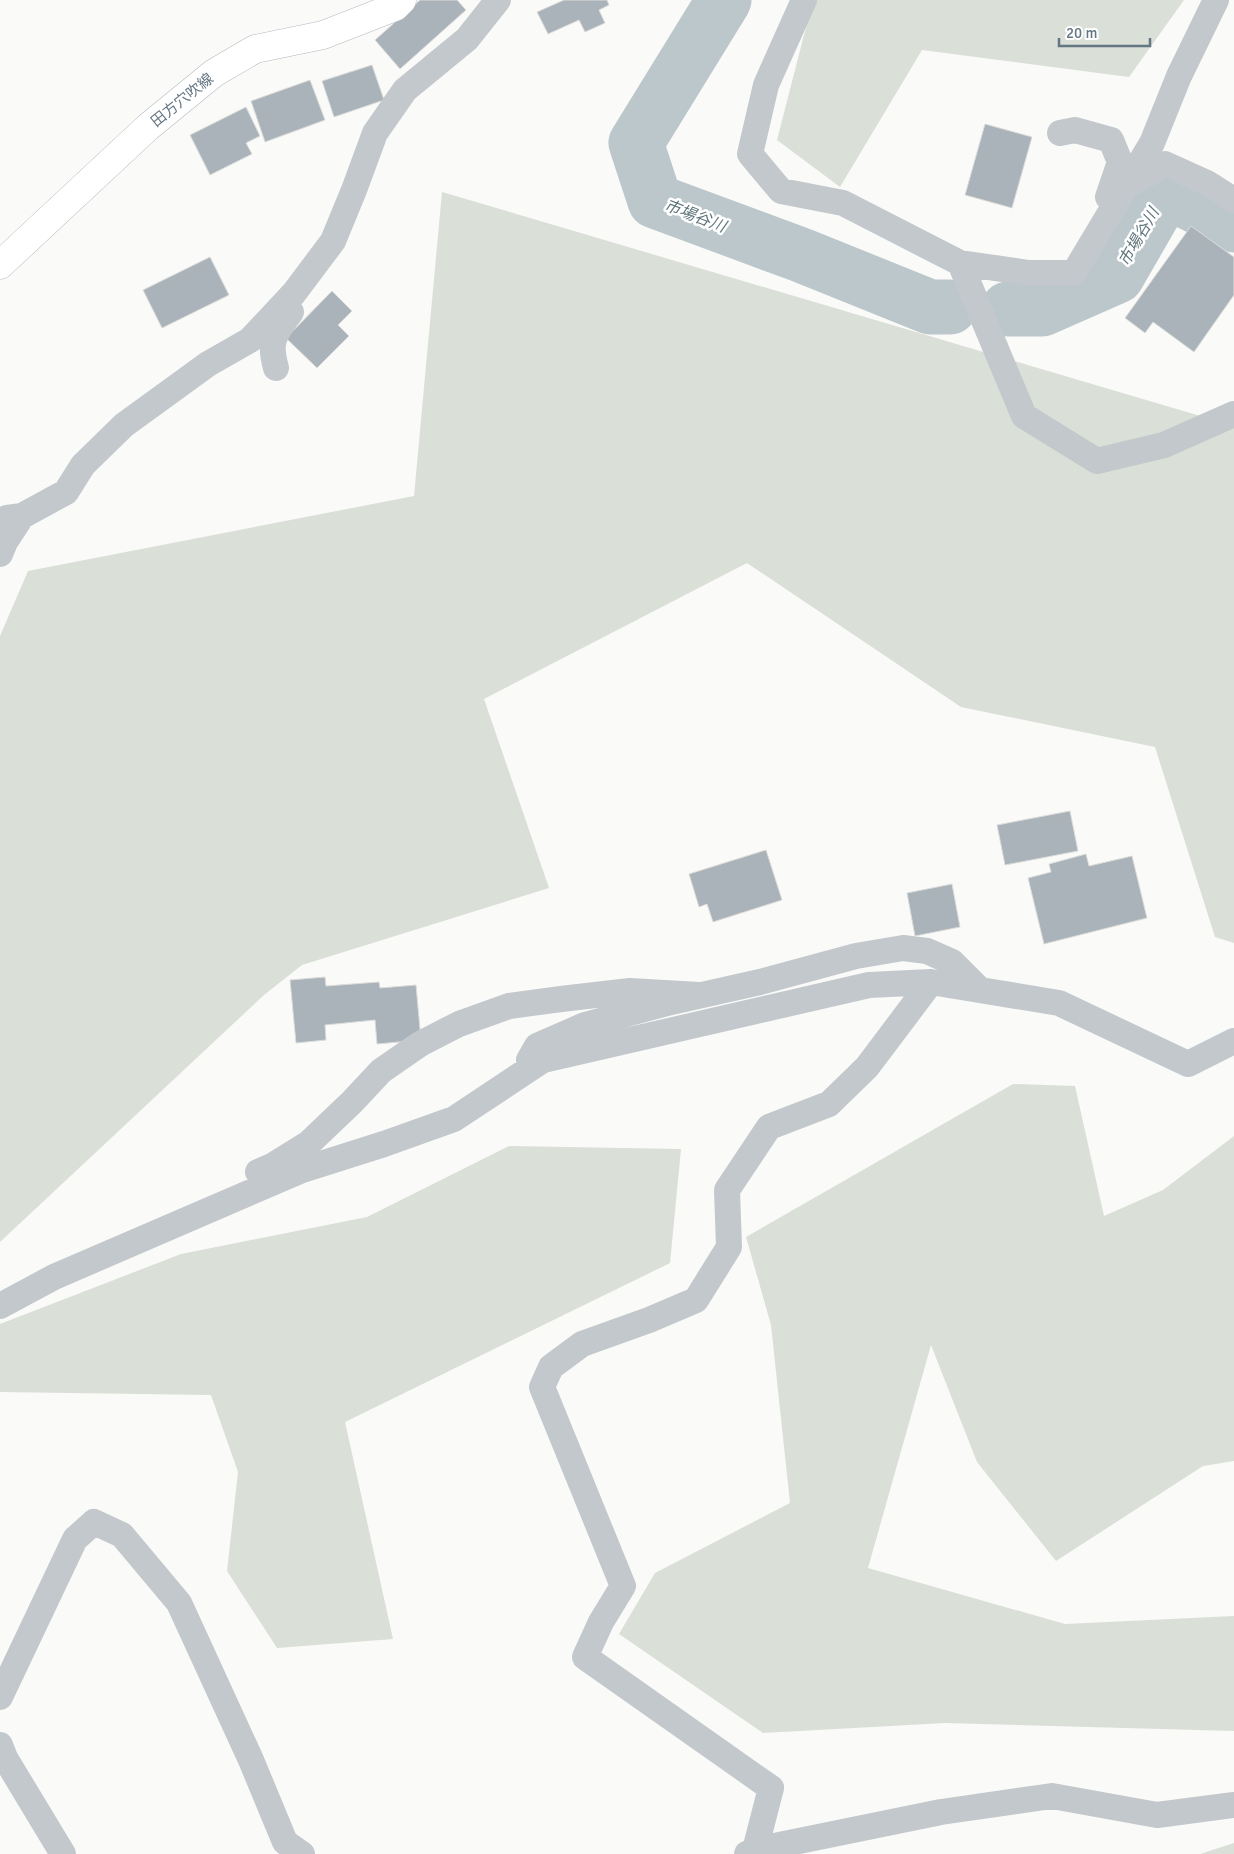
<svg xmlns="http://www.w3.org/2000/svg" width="1234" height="1854" font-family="Signika,'Noto Sans JP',sans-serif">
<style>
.green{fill:#dadfd7}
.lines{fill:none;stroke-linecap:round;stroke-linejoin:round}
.river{stroke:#bbc7cb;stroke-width:55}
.building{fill:#aab3b9;stroke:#dcdcda}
.secondary-casing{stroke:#b3babf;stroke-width:29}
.minor{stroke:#c3c8cc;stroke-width:26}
.secondary{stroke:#fff;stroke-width:28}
.labels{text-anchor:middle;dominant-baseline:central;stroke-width:5;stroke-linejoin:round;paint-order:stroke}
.street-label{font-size:15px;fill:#657683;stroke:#fff}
.water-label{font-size:16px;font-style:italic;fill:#60757c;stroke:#fff}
</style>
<rect width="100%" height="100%" fill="#fafaf8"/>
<path class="green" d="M 813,0 L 1184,0 L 1129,77 L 922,50 L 840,187 L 777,140 Z
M 442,192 L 1234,426 L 1234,943 L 1215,937 L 1155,747 L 961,707 L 747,563 L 484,699 L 549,888 L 302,965 L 264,995 L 0,1242 L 0,636 L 28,571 L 414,496 Z
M 1013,1084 L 1075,1086 L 1104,1216 L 1163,1190 L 1234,1136 L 1234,1461 L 1203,1466 L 1056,1561 L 977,1462 L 931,1345 L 868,1568 L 1065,1624 L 1234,1616 L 1234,1731 L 945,1723 L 763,1733 L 619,1634 L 655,1573 L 790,1503 L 771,1325 L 746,1237 Z
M 509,1146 L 681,1149 L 670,1263 L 345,1422 L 393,1639 L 277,1648 L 227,1571 L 238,1472 L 211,1395 L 0,1392 L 0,1324 L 181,1254 L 367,1217 Z
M 1234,1843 L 1234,1854 L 1200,1854 Z"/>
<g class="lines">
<path class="river" d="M 724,0 L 636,143 L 655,201 L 801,255 L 930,307 L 950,307
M 1008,309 L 1042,309 L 1117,276 L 1166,191 L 1234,225"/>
</g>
<path class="building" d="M 420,0 L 457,0 L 466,10 L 400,69 L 375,40 Z
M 564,0 L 607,0 L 609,5 L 599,10 L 605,23 L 585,32 L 579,20 L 548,34 L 537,12 Z
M 372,65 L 384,100 L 334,117 L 322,81 Z
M 310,80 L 325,120 L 265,142 L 251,101 Z
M 246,107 L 260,136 L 246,143 L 252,154 L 210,175 L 190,135 Z
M 985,124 L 1032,137 L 1012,208 L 965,195 Z
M 1191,226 L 1234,257 L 1234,295 L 1194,352 L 1153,322 L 1145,333 L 1125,318 Z
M 210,257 L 229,295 L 162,328 L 143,290 Z
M 332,291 L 352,311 L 338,325 L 349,336 L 317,368 L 286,338 Z
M 1070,811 L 1078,851 L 1005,865 L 997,825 Z
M 766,850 L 782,900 L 713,922 L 707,904 L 699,907 L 689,874 Z
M 1086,854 L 1089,866 L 1132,856 L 1147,918 L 1044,944 L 1028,878 L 1051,872 L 1049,864 Z
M 952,884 L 960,927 L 915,936 L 907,893 Z
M 325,977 L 326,986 L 379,982 L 380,988 L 416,985 L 421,1040 L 377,1044 L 375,1020 L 325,1025 L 326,1040 L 296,1043 L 290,980 Z"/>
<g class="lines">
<g class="secondary-casing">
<path id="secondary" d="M 0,265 L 148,127 L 214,73 L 255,49 L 323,35 L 395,7 L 402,0"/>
</g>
<path class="minor" d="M 804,0 L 766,85 L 750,154 L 781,191 L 843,203 L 960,263 L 1029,273 L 1074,273 L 1152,143 L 1179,76 L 1216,0
M 1060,133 L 1075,130 L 1111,140 L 1120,162 L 1108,197
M 1129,185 L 1165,164 L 1207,183 L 1234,200
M 960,263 L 1024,416 L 1097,461 L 1164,445 L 1234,414
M 276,368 C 268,340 275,334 291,312
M 0,521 L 7,518 L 22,516 L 66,492 L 83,465 L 124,425 L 208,364 L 250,340 L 294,293 L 333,241 L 354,190 L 375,133 L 405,90 L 467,39 L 498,0
M 0,554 L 5,542 L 22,516
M 529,1060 L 537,1046 L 585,1025 L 671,1002 L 760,982 L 856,956 L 903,948 L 927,951 L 952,962 L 980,990
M 258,1172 L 272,1166 L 309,1143 L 352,1102 L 381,1071 L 420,1044 L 459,1024 L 509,1006 L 561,999 L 630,991 L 699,995
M 0,1306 L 54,1277 L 302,1170 L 384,1144 L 454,1119 L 543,1060 L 869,985 L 931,982 L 1059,1003 L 1188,1064 L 1234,1041
M 0,1697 L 75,1539 L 94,1522 L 122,1535 L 179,1603 L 251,1760 L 285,1842 L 302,1854
M 0,1745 L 5,1758 L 63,1854
M 755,1850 L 771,1788 L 585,1657 L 601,1622 L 623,1586 L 542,1387 L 551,1367 L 582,1344 L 649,1320 L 696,1300 L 729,1247 L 727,1190 L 769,1127 L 829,1104 L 867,1067 L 931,982
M 747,1854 L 755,1850 L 941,1812 L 1052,1796 L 1157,1815 L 1234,1805"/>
<use href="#secondary" class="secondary"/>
</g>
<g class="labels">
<g class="street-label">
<text transform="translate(182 100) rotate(-39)">田方穴吹線</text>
</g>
<g class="water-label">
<text transform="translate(695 216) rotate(21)">市場谷川</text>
<text transform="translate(1139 237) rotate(-60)">市場谷川</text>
</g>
</g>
<path d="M1059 38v8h91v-8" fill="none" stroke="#657683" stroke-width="2.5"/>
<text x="1066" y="38" font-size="15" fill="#657683" stroke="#ffffff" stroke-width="4" paint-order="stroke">20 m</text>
</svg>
